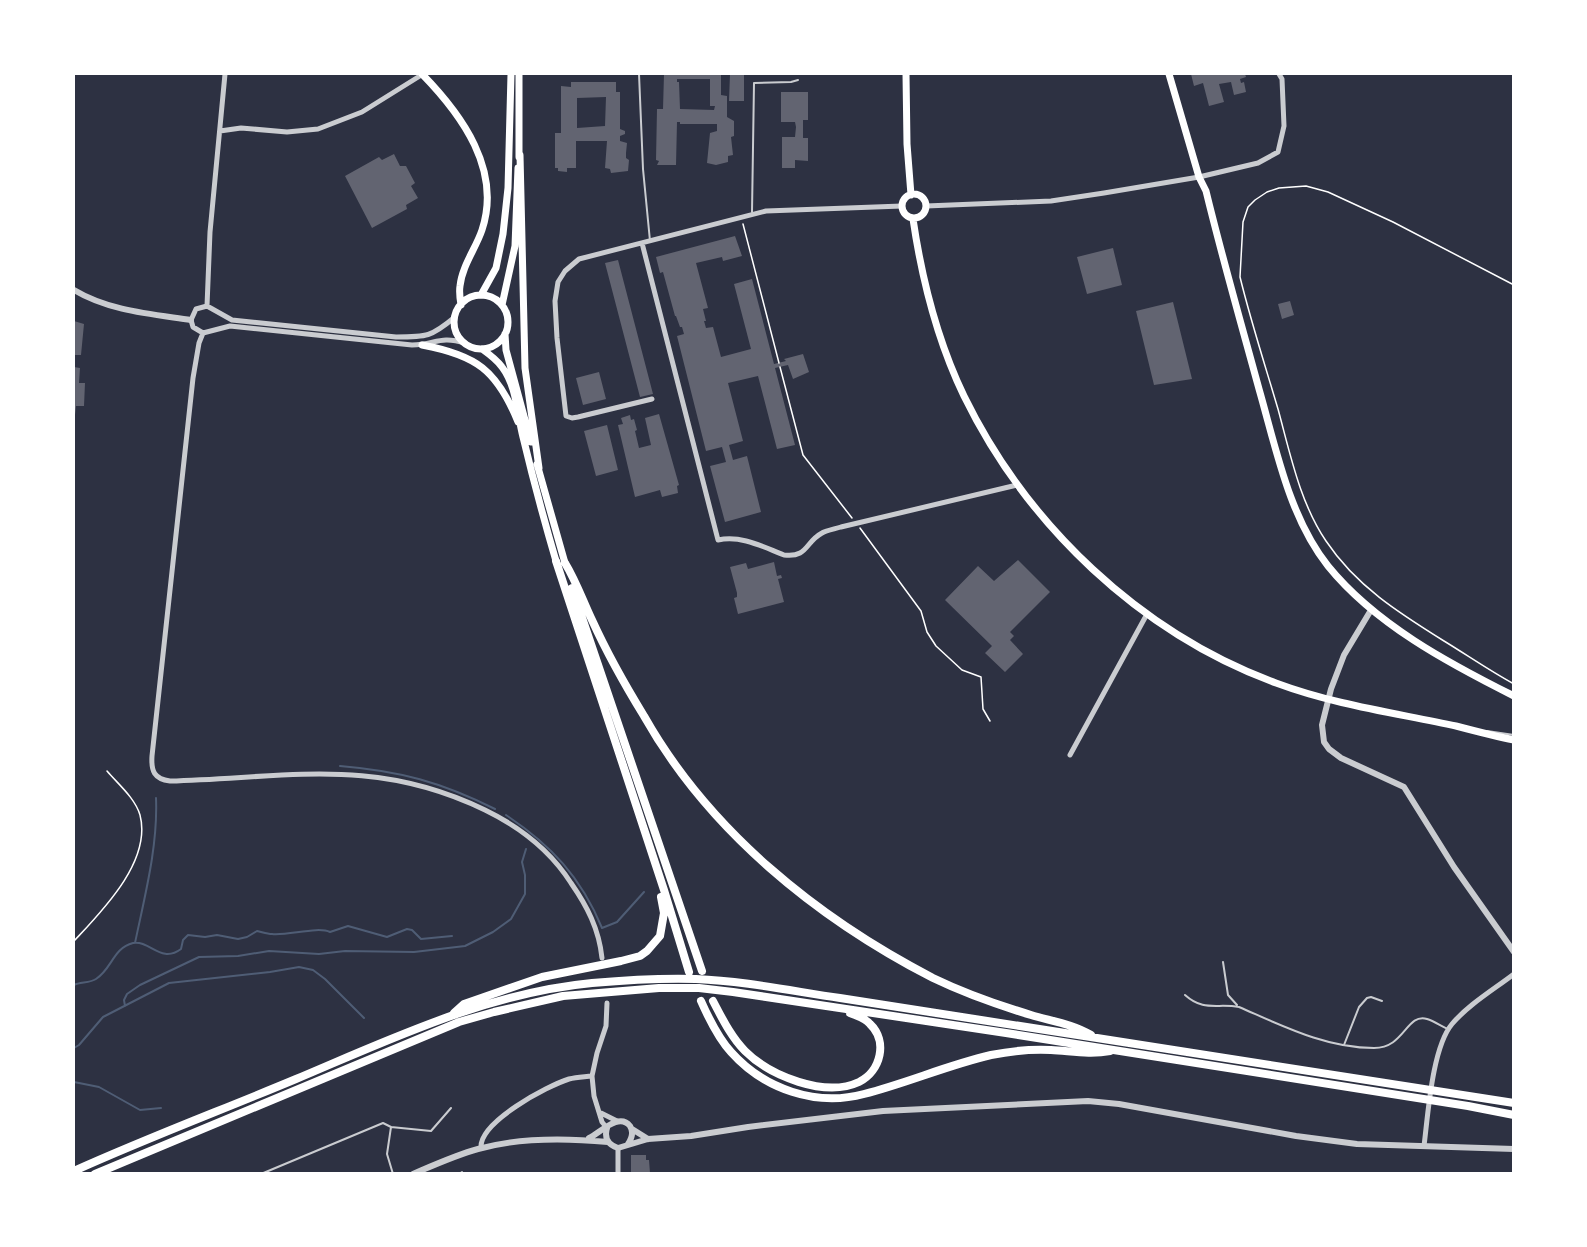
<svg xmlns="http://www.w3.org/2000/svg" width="1587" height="1247" font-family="'Playfair Display',serif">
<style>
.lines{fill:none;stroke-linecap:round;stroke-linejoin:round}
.stream{stroke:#4f5d75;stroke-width:2}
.building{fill:#626471;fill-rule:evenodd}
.path{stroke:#fff;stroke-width:1.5}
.service{stroke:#caccd0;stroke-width:2}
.minor{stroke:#caccd0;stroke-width:5}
.tertiary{stroke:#caccd0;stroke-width:6}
.secondary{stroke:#fff;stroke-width:7}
.trunk{stroke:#fff;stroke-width:8}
</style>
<rect width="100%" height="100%" fill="#2d3142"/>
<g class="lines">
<path class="stream" d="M 340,766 C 400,771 441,782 495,809
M 506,815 C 551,845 581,877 602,928 L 617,922 L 644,892
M 135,943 C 145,895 158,846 156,798
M 74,985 C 80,982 90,983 96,979 C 112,969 113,948 133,943 C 150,940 161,964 181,949 L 183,940 L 188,935 L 205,937 L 217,935 L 238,939 L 247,937 L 257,931 C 262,932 267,934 272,934 C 287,936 318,926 330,932 L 348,926 L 387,937 L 407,929 L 412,930 L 421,939 L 452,936
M 125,1006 L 124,1000 L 127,994 L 140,985 L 199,957 L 238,956 L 269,951 L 319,954 L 345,951 L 414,952 L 465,946 L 493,932 L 511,919 L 525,894 L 525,875 L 522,862 L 526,849
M 74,1048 L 79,1045 L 103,1017 L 169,983 L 270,972 L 299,967 L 313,970 L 325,979 L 364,1018
M 74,1082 L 99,1087 L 140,1110 L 161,1108"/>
</g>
<path class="building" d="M 664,74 L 721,74 L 721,95 L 727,96 L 727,117 L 734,121 L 734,136 L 731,137 L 733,155 L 728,156 L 728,162 L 716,165 L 707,163 L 710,133 L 717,131 L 717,124 L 680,124 L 680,122 L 677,122 L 676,165 L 657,165 L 659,161 L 656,160 L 657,109 L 663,109 ZM 677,79 L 710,79 L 710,106 L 715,106 L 714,110 L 680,109 L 679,82 L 677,82 Z
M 730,74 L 744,74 L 744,101 L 729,101 Z
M 1191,74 L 1245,74 L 1246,77 L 1240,79 L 1241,83 L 1244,82 L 1246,92 L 1234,95 L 1231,82 L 1219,84 L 1224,102 L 1209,106 L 1203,83 L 1194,86 Z
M 571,82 L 616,82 L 616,92 L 620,92 L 620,129 L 625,131 L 625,134 L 620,136 L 620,141 L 627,143 L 626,153 L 626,158 L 629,160 L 628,171 L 611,173 L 610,169 L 605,168 L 607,141 L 576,141 L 576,168 L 567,168 L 567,172 L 558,171 L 558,168 L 555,168 L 555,133 L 561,133 L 561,86 L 571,87 ZM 606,97 L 605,126 L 577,128 L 577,98 Z
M 781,92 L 808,92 L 808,120 L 803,120 L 803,138 L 808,138 L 808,161 L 795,160 L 795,168 L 782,168 L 782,137 L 795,137 L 796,127 L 795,122 L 781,122 Z
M 394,154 L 400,166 L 406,166 L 415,183 L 411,186 L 418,198 L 406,205 L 407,209 L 372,228 L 345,176 L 379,157 L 382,160 Z
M 735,236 L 742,256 L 723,261 L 722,257 L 696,263 L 708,308 L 703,309 L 706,321 L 704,321 L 706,328 L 713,327 L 721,357 L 751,349 L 734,284 L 752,279 L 774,364 L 786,361 L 784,359 L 803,354 L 809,372 L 793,379 L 788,365 L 775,368 L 795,445 L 777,449 L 758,376 L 728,383 L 743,441 L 729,445 L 733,460 L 747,456 L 761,512 L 725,522 L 710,466 L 726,462 L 722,447 L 706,451 L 677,336 L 684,334 L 682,327 L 680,327 L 676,316 L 675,316 L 663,272 L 660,273 L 656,257 Z
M 1113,248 L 1122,285 L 1087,294 L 1077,257 Z
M 618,260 L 653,394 L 640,397 L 605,263 Z
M 1290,301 L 1294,315 L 1282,319 L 1278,304 Z
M 1173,302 L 1192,379 L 1154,385 L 1136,311 Z
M 74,321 L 84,324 L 81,355 L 74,355 Z
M 74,367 L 80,368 L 79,383 L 85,383 L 84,406 L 76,406 L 75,415 L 74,414 Z
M 599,372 L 606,399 L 583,405 L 576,378 Z
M 659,414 L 679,485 L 677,486 L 678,493 L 662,497 L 660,490 L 635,497 L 618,425 L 623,424 L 621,418 L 630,415 L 631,420 L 634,419 L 637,430 L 635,431 L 639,448 L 651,445 L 645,418 Z
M 607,425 L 618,470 L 596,476 L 584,431 Z
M 1018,560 L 1050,592 L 1010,632 L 1014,636 L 1010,640 L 1023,654 L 1005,672 L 985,653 L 992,646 L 945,600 L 978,566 L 994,581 Z
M 774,562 L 777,576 L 781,575 L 782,578 L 778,579 L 784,602 L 738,614 L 734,598 L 737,597 L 737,593 L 730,567 L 746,563 L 748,569 Z
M 631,1155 L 646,1155 L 646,1160 L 649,1160 L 650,1173 L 631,1174 Z"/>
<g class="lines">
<path class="path" d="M 743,224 L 779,363
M 1514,285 L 1393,222 L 1328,192 L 1306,186 L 1279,188 L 1267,192 L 1255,200 L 1248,207 L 1243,222 L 1240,277 C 1251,322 1265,365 1278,409 C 1290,453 1300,503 1326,541 C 1356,586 1399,613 1444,641 C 1467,655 1490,671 1514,684
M 780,367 L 803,455 L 852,518
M 860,528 L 921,611 L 927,632 L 936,646 L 962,670 L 981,677 L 983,709 L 990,721
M 74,941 C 102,911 152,861 140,815 C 135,798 118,784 107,771"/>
<path class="service" d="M 639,74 L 643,169 L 650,241
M 752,212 L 754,83 L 791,82 L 798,80
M 1487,731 L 1514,735
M 1223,962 L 1228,995 L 1237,1005
M 1185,995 C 1204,1012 1217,1003 1239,1007 C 1283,1026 1326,1048 1374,1048 C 1405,1048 1406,1013 1427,1019 C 1434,1021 1441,1026 1448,1029
M 1344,1045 L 1359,1007 L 1367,998 L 1371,997 L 1382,1001
M 391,1127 L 431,1131 L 451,1108
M 261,1174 L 383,1123 L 391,1127 L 387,1154 L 393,1174
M 459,1174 L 462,1172"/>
<path class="minor" d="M 220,131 L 241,128 L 287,132 L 318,129 L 362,112 L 423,74
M 926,206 L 1051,201 L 1104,193 L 1199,177 L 1258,163 L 1278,152 L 1284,126 L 1282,79 L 1279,74
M 642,243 L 718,540 C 742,535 763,547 784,555 C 808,558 805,542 822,533 C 827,530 835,529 841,527 L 1017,485
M 207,306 L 210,232 L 225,74
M 455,317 C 431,337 427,337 396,337 L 232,320 L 207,306 L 196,309 L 191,320 L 193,327 L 203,333 L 230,326 L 412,345 C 435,345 439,335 465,343
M 203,333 L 199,343 L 193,378 L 152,756 C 151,771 154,779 170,781 C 287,778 374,756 485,810 C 520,827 550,850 571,883 C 587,906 599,929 602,958
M 652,399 L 578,417 L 572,418 L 566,416 L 557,338 L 555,301 L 558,282 L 565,271 L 579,259 L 766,211 L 902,206
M 1070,755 L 1147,614
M 607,1003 L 606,1026 L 597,1053 L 592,1076 L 594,1096 L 602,1122 L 607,1128
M 601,1113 L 617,1121
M 1424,1146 C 1428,1115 1432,1048 1452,1024 C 1468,1005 1493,990 1514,974
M 481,1148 C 479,1122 547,1086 569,1079 C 577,1077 584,1077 592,1076
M 618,1174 L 618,1148"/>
<path class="tertiary" d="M 74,290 C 109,311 151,314 191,320
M 1371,610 L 1344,655 L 1331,689 L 1322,725 L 1324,742 L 1329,749 L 1341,758 L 1404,787 L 1454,867 L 1514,952
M 607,1128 C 604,1138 608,1145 618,1148 L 648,1139 L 691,1136 L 748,1127 L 883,1111 L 1088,1101 L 1119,1104 L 1296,1136 L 1357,1144 L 1514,1149
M 632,1129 L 648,1139
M 589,1138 C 600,1133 619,1112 630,1126 C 634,1132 632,1138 628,1144
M 413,1174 C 434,1165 456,1155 478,1149 C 520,1137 566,1138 608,1142"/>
<path class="secondary" d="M 422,74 C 462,115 502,170 482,230 C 476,248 462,266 460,286 C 459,292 460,299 461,305
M 519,74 L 519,157
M 906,74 L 907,144 L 911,195
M 1169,74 L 1199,177 L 1206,191 C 1222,257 1241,323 1259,389 C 1276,448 1289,517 1328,566 C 1375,624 1448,663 1514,696
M 520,155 L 525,368 L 539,468
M902 206a12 12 0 1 1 24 0a12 12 0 1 1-24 0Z
M 913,219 C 922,280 937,340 964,396 C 1027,525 1140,633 1276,683 C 1335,705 1396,713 1456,726 C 1475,731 1494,736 1514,740
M 481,295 L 496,268 L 503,234 L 508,188 L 511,74
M454 322a27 27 0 1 1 54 0a27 27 0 1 1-54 0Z
M 502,305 L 515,246 L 518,168
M 505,334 L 506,350 L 531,442
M 422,345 C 476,355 497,370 518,422
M 482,349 C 489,354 497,360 502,367 C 517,387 517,414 523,437 C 533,479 544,520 556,561
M 537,464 L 565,563"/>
<path class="trunk" d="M 556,561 L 664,890 L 689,972
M 565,563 C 576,581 583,601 592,620 C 607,653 625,685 644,716 C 709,831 817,918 933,978 C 964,993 998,1005 1031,1015 C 1051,1021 1073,1024 1091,1035
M 572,588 L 702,971
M 701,1001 C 709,1019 718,1038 731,1052 C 764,1089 816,1107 864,1094 C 907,1083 948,1065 991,1055 C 1011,1051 1031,1049 1051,1050 C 1071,1051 1090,1055 1110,1051
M 713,1001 C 722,1018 731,1037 745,1051 C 770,1076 825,1098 859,1082 C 881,1071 888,1041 870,1024 C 865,1018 857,1016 850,1013
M 454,1013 L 464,1004 L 542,977 L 621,961 L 640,956 L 647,951 L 660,936 L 664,913 L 661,897
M 74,1171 C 147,1138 222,1110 296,1079 C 391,1039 487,993 592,983 C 626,980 661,978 696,979 C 744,981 792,991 840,998 L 1514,1103
M 95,1174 L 459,1022 L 494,1012 L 563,996 L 659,988 L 699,988 L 733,992 L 1006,1033 L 1468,1106 L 1514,1115"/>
</g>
<rect width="1587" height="1247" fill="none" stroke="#ffffff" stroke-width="150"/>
</svg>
